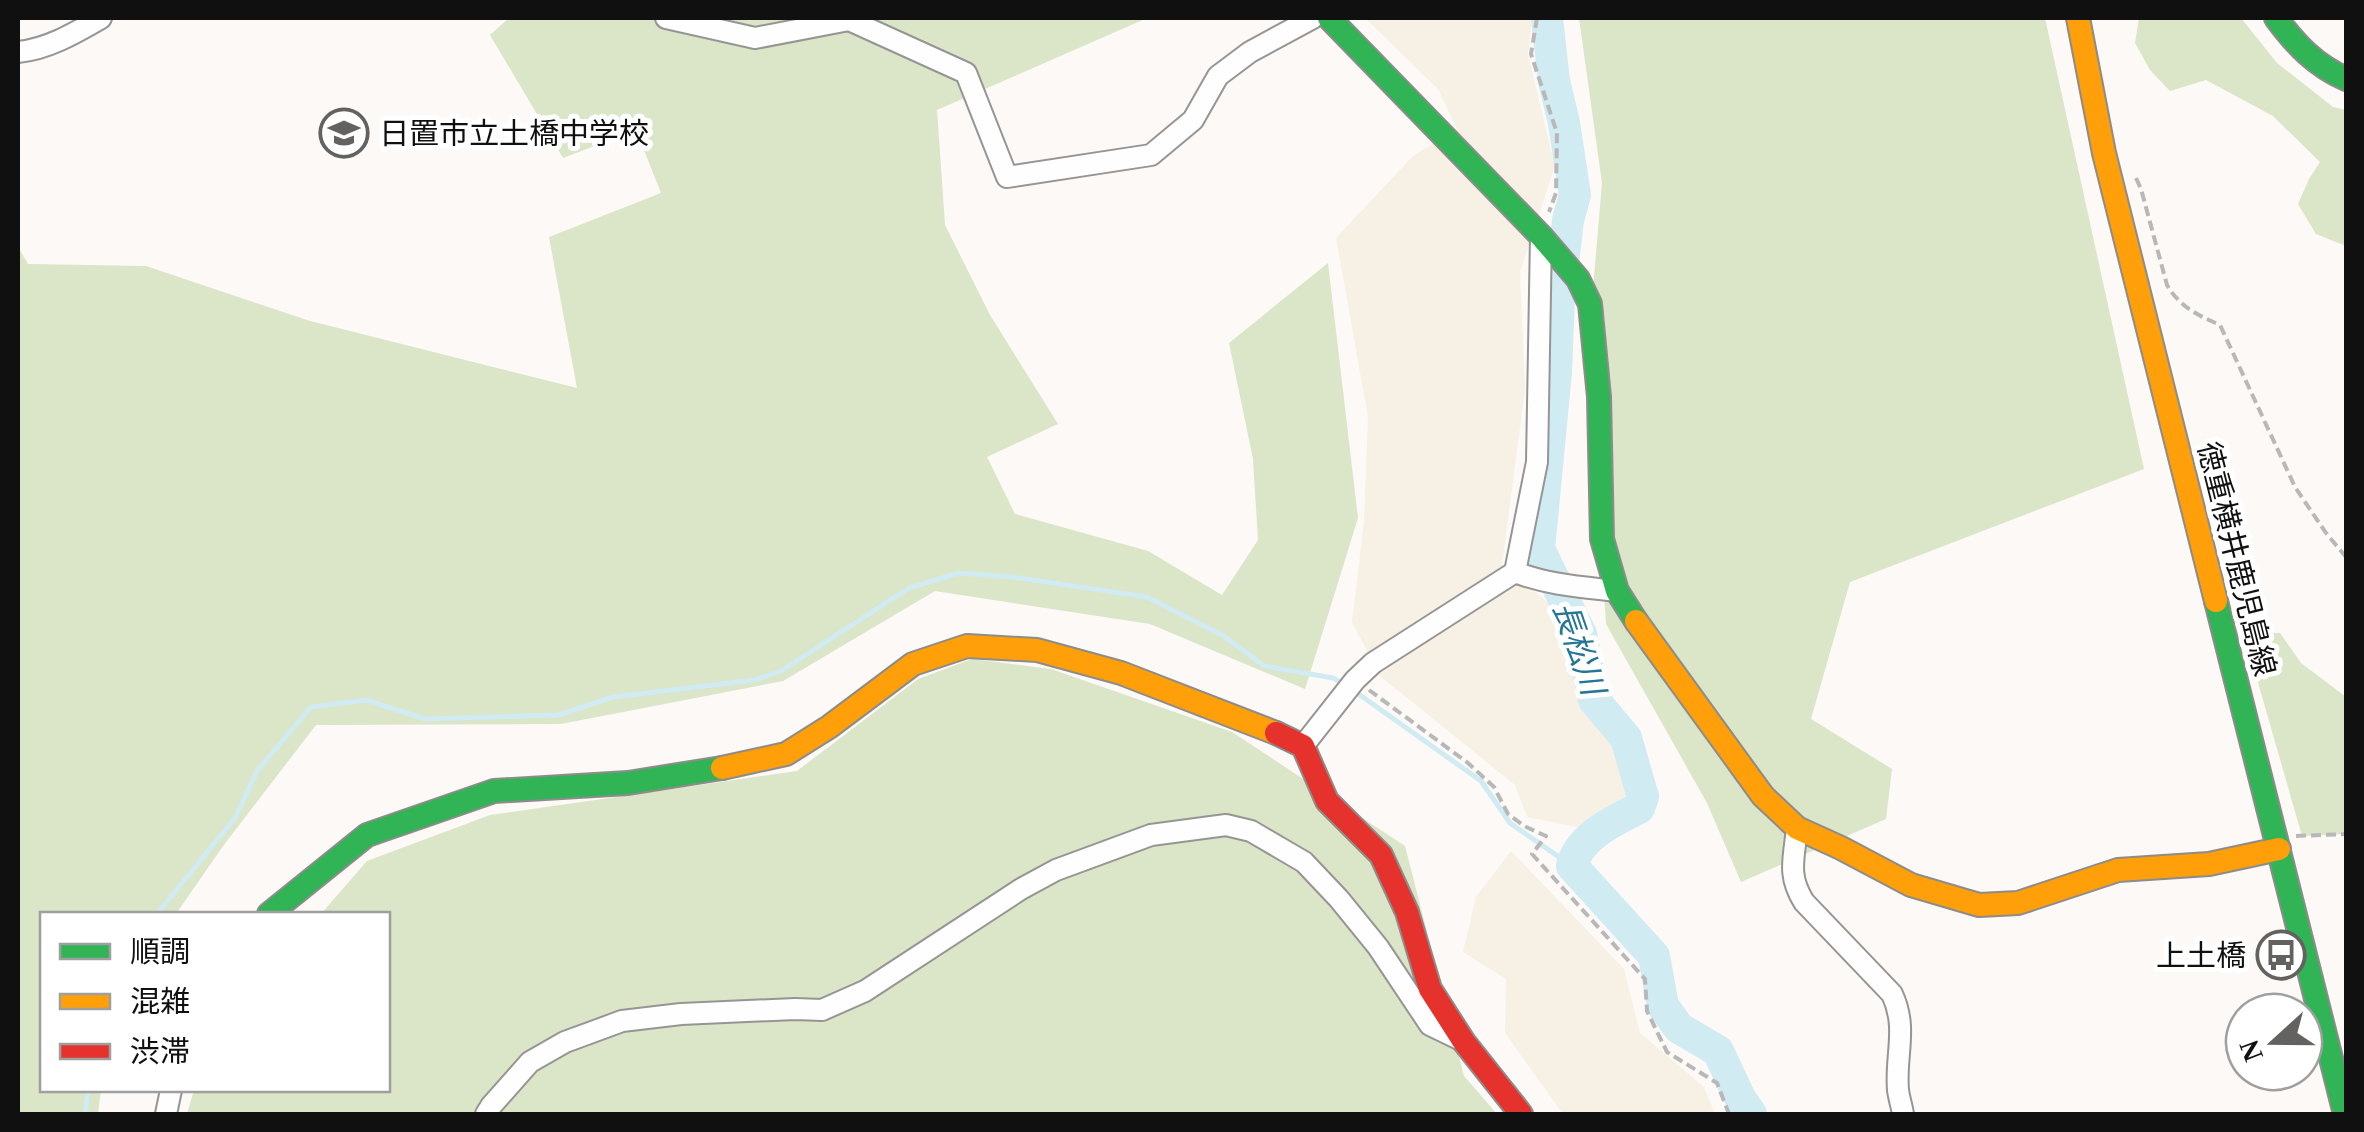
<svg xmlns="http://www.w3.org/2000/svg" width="2364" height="1132" font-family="'Times New Roman','Noto Sans JP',serif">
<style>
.farmland{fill:#f6f1e4}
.forest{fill:#dbe5c7}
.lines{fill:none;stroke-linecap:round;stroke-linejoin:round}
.stream{stroke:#d0ebf2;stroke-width:5}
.river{stroke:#d0ebf2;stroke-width:32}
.street-casing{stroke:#969594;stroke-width:24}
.fast-casing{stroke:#8d8c8a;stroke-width:26}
.slow-casing{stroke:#8d8c8a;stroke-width:26}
.jam-casing{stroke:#8d8c8a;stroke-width:26}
.path{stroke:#b9b8b8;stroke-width:4;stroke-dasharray:10 5;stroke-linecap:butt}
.street{stroke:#fffefe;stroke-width:20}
.fast{stroke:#30b455;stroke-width:22}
.slow{stroke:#ff9f0a;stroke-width:22}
.jam{stroke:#e5322d;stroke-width:22}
.labels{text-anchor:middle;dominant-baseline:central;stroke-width:10;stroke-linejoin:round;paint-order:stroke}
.poi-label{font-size:30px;fill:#101010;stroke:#fff;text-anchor:start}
.street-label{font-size:30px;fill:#101010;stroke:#fff}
.water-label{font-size:32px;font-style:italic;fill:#257595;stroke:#fff}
</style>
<rect width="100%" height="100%" fill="#fcf9f6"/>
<path class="farmland" d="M 1365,18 L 1532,18 L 1528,55 L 1555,166 L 1520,272 L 1525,390 L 1502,564 L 1551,605 L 1586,706 L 1617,742 L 1629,798 L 1581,828 L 1527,817 L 1515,785 L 1380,676 L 1352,622 L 1364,522 L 1368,417 L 1336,238 L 1413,156 L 1457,129 L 1438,89 Z
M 1511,851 L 1624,969 L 1640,1033 L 1704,1087 L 1715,1114 L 1563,1114 L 1505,1033 L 1506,979 L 1463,952 L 1476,897 Z"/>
<path class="forest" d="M 509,18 L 1147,18 L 937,110 L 945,225 L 990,315 L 1058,424 L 987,457 L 1015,514 L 1148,551 L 1222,595 L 1258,540 L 1253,459 L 1229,343 L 1328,263 L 1358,518 L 1305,689 L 1150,624 L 935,591 L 783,681 L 561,724 L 316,725 L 223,846 L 176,914 L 42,914 L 42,1090 L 101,1090 L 98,1114 L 18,1114 L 18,247 L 28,264 L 146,266 L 310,321 L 577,388 L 549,237 L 661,193 L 636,130 L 563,158 L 490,35 Z
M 1579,18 L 2045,18 L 2144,469 L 1850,582 L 1811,719 L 1892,769 L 1886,819 L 1741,882 L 1707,803 L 1606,624 L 1588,347 L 1602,183 Z
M 2139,18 L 2241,18 L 2277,63 L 2333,107 L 2346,110 L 2346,246 L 2316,234 L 2298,204 L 2309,179 L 2320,162 L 2273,116 L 2206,80 L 2170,91 L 2150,70 L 2135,43 Z
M 2256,633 L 2280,633 L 2301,663 L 2346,697 L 2346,834 L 2302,836 L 2249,651 Z
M 972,659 L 1051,669 L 1232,732 L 1405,846 L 1464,1076 L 1497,1114 L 187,1114 L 194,1090 L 388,1090 L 388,914 L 321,914 L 367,861 L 490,815 L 797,771 L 918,679 Z"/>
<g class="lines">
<path class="stream" d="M 1353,690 L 1481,781 L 1510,823 L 1572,866
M 157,914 L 235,818 L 257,771 L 311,707 L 366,700 L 425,719 L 558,715 L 613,697 L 755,680 L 781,671 L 909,588 L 959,573 L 1012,577 L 1147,597 L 1224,636 L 1264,666 L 1333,678 L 1344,684
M 85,1114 L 88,1090"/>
<path class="river" d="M 1547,18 L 1554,81 L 1564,123 L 1575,195 L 1568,220 L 1559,297 L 1556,372 L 1539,549 L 1581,634 L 1594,700 L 1626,738 L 1643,797 L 1639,808 C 1614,821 1579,836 1572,866 L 1654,956 L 1663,1006 L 1679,1028 L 1718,1051 L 1740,1098 L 1751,1114"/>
<g class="street-casing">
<path id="street" d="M 666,18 L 755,38 L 849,20 L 966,73 L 1007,177 L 1151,155 L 1193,120 L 1218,76 L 1250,52 L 1313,18
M 18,52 C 48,49 75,33 101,18
M 1515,572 L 1537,462 L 1541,236
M 1303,746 L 1355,680 L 1373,663 L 1515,572 C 1548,585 1582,587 1617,591
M 1797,828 C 1794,859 1787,875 1804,902 L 1892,994 C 1908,1028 1895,1055 1898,1090 C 1899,1098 1902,1107 1903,1114
M 166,1114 L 171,1090
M 486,1114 L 491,1106 L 530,1062 L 565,1042 L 622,1021 L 681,1014 L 795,1009 L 822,1010 L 865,991 L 1021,889 L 1056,870 L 1151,835 L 1226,825 L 1251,831 L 1304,862 L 1339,899 L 1378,947 L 1430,1025 L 1461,1040"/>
</g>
<g class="fast-casing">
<path id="fast" d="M 1329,18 L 1541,236 L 1578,279 L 1590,304 L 1599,397 L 1602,539 L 1617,591 L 1636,621
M 2276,18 C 2296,45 2315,65 2346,79
M 2216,601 L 2345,1114
M 269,914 L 367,835 L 494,791 L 628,783 L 722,768"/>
</g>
<g class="slow-casing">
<path id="slow" d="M 2078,18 L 2104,153 L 2216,601
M 1636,621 L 1763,796 L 1797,828 L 1841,848 L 1911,885 L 1979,905 L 2018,903 L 2118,870 L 2209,864 L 2279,849
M 722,768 L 786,754 L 829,727 L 913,664 L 967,646 L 1037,650 L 1121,673 L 1276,733"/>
</g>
<g class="jam-casing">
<path id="jam" d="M 1276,733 L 1303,746 L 1327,801 L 1381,855 L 1407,912 L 1430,989 L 1464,1042 L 1521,1114"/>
</g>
<path class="path" d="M 1537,18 L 1531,54 L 1557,133 L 1556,193 L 1549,212
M 2136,178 L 2141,189 L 2167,285 C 2179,306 2197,315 2220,325 L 2295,487 L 2326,533 L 2346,557
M 1369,690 L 1468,763 L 1494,787 L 1508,814 L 1524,826 L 1546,836 L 1532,854 L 1645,979 L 1647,1011 L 1667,1052 L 1717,1083 L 1729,1114
M 2296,836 L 2346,834"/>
<use href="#street" class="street"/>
<use href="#fast" class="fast"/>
<use href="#slow" class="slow"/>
<use href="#jam" class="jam"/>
</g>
<defs>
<g id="school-ring" transform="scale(2.5)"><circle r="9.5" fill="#fff" stroke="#636260" stroke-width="1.5"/><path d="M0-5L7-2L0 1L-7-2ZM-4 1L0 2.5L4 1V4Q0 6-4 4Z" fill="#636260"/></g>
<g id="bus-ring" transform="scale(2.5)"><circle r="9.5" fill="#fff" stroke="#636260" stroke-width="1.5"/><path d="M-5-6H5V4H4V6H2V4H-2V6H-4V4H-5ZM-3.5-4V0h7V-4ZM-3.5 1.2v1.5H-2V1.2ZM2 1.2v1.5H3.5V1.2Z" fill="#636260"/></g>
</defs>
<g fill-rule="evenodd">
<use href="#school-ring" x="344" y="133"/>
<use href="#bus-ring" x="2281" y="955"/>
</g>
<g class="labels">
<g class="poi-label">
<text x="379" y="133">日置市立土橋中学校</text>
<text x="2246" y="955" text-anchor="end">上土橋</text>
</g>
<g class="street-label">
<text transform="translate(2237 559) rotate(76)">徳重横井鹿児島線</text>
</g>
<g class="water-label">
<text transform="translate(1579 648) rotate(71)">長松川</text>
</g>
</g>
<rect width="2364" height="1132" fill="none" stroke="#101010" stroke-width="40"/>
<rect x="40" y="912" width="350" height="180" fill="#ffffff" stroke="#9f9f9f" stroke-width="2.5"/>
<rect x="60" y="944" width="50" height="15" fill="#30b455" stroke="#9f9f9f" stroke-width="2.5"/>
<text x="130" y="962" font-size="30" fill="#101010">順調</text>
<rect x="60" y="994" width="50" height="15" fill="#ff9f0a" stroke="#9f9f9f" stroke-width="2.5"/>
<text x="130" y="1012" font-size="30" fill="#101010">混雑</text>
<rect x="60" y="1044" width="50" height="15" fill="#e5322d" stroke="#9f9f9f" stroke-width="2.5"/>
<text x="130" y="1062" font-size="30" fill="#101010">渋滞</text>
<g transform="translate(2274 1042) rotate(249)"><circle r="48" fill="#ffffff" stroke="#9f9f9f" stroke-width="2.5"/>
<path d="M0-8L18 38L0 25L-18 38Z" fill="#636260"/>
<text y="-15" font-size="28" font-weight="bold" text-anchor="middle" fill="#101010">N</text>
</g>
</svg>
